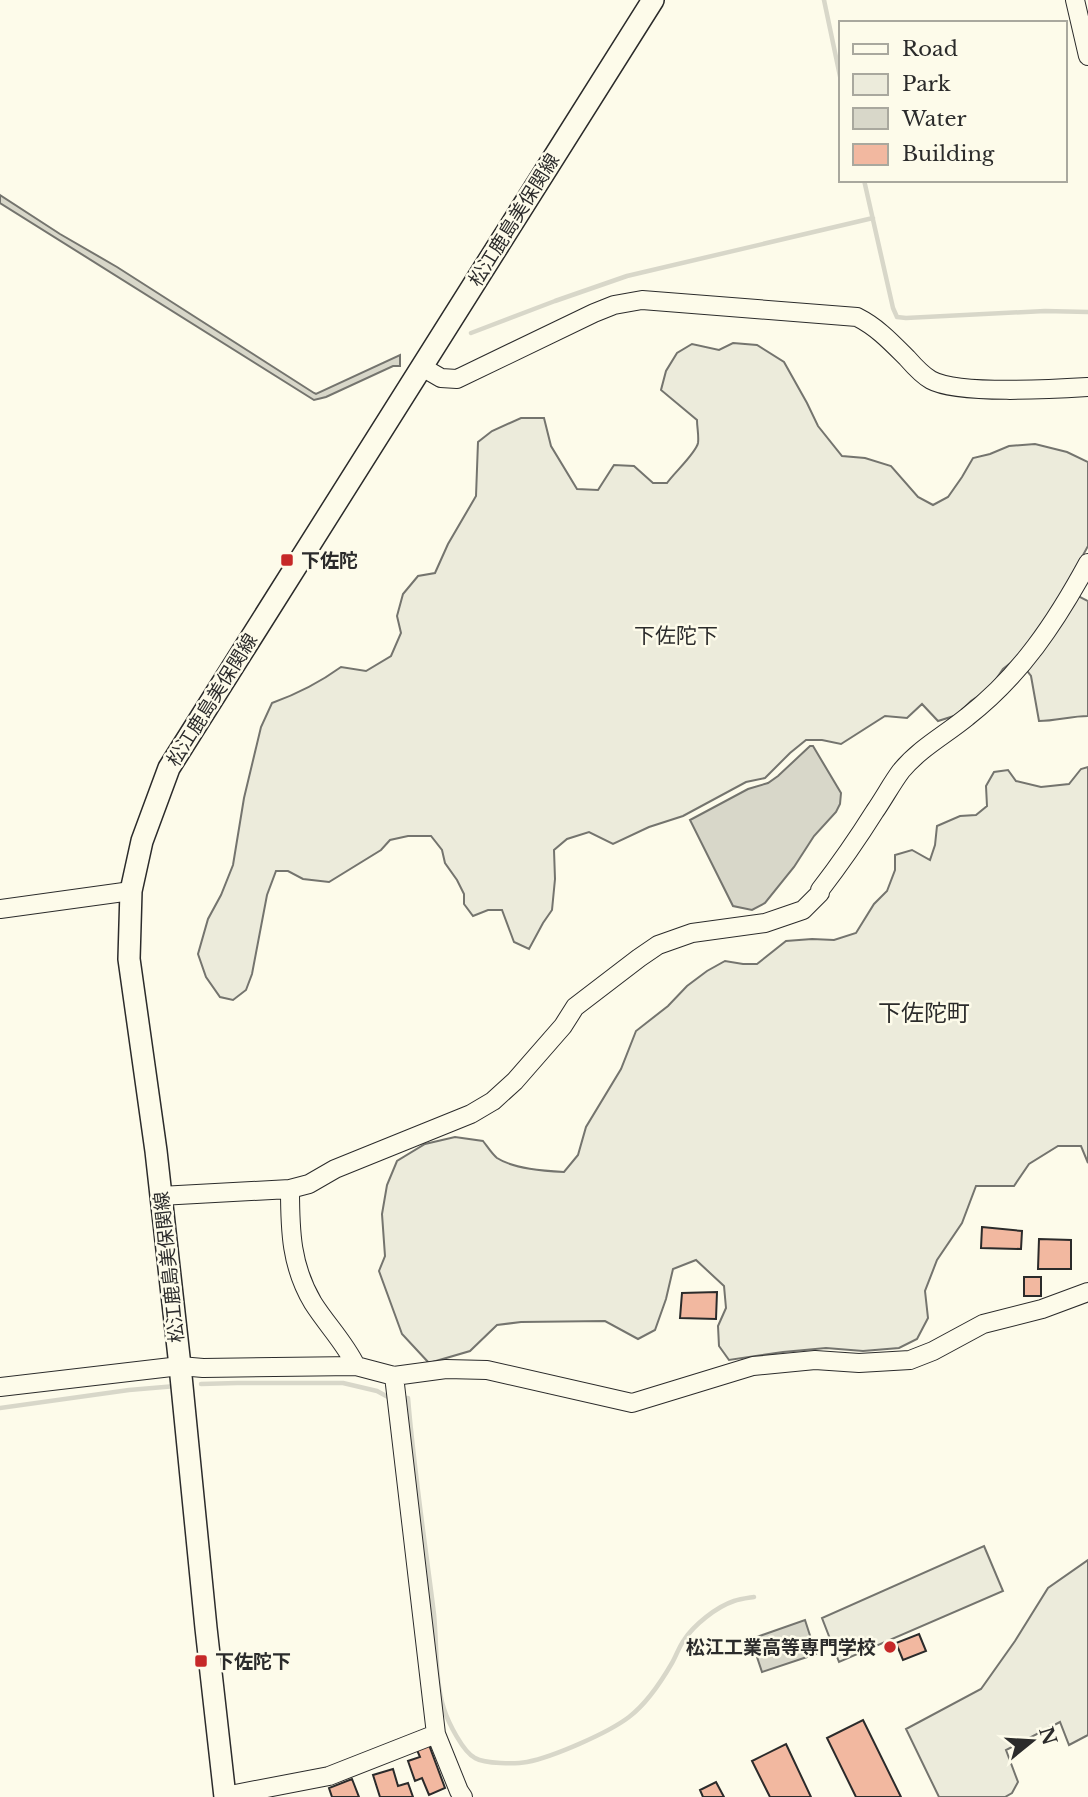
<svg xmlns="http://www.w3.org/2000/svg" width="1088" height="1797" font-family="'Libre Baskerville','Noto Sans JP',serif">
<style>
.green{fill:#ecebdb;stroke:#74746e;stroke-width:2}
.water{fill:#d8d7c9;stroke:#74746e;stroke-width:2}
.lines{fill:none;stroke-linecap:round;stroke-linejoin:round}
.stream{stroke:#d8d7c9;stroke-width:4.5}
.building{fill:#f2b8a0;stroke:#2b2b2b;stroke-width:2}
.minor-casing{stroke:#2b2b2b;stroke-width:20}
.major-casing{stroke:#2b2b2b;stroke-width:24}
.minor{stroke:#fdfbea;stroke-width:18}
.major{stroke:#fdfbea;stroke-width:21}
.poi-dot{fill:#c62828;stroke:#fdfbea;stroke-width:2.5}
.labels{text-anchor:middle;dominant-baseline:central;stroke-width:5;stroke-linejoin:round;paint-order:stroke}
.street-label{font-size:19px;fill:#2b2b2b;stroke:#fdfbea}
.poi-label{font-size:19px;font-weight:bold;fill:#2b2b2b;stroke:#fdfbea;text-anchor:start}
.neighbourhood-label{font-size:21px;fill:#2b2b2b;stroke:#fdfbea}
.quarter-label{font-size:23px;fill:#2b2b2b;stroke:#fdfbea}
</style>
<rect width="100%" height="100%" fill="#fdfbea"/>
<path class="green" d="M 733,343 L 757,345 L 784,362 L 807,403 L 818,426 L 842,456 L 865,458 L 891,466 L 918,497 L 933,505 L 948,497 L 962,477 L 973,458 L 990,454 L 1009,446 L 1035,444 L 1067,452 L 1088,462 L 1088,546 L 1076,568 L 1068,591 L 1088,601 L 1088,716 C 1071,716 1056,721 1039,721 L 1031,676 L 1017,658 L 1003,669 L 990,688 L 971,701 L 957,715 L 938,721 L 922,704 L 907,718 L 885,716 L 841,744 L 822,740 L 806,740 L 790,753 L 765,778 L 746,782 L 683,816 L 649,827 L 613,844 L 589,832 L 567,839 L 554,850 L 555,879 L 552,910 L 543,923 L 529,949 L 514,942 L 502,910 L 488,910 L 473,916 L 464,904 L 464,894 L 457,880 L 445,863 L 442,850 L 431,836 L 408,836 L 390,840 L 381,850 L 329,882 L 303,879 L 288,871 L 276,871 L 267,895 L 252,974 L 246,990 L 233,1000 L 220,997 L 206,977 L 198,954 L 208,919 L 221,895 L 233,865 L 244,798 L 261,727 L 272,703 C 297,694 319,683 341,667 L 366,671 L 391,656 L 401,633 L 397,616 L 403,594 L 418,576 L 435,573 L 448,544 L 476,496 L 478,442 L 492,431 L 521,418 L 544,418 L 551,446 L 577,489 L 598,490 L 614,465 L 634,466 L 653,483 L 667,483 C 674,473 696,453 698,443 C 699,436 697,427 697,420 L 661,390 L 666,371 L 677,353 L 692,344 L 719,350 Z
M 1088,767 L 1088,1163 L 1081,1146 L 1058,1146 L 1029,1164 L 1014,1186 L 976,1186 L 962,1223 L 937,1260 L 925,1291 L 928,1318 L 917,1339 L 899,1348 L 863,1351 L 826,1348 L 783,1352 L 729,1360 L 719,1346 L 718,1326 L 726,1308 L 724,1286 L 696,1260 L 673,1269 L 666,1299 L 655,1330 L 638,1339 L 605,1321 L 521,1322 L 497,1325 L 470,1351 L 429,1363 L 402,1334 L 379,1271 L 385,1256 L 382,1214 L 387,1185 L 397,1161 L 425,1144 L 455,1137 L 483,1141 C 487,1146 492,1154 497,1158 C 514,1169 545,1171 564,1172 L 578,1155 L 586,1127 L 621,1069 L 636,1031 L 668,1006 L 687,986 L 707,971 L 725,961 L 743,964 L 757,964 L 786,941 L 812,939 L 834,940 L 856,933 L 874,904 L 887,891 L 895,870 L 895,855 L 912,850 L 930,860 L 935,845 L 937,826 L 960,816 L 976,815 L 987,806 L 986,786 L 994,772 L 1008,770 L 1016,781 L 1041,787 L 1069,784 L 1081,769 Z
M 984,1546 L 1003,1591 L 839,1662 L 822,1618 Z
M 1088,1560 L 1088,1735 L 1069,1745 L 1060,1722 L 1006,1750 L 1018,1782 L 1012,1793 L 1005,1797 L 939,1797 L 906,1729 L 981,1689 L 1015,1641 L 1048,1588 Z"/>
<path class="water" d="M 0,195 L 60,234 L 117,267 L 314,393 L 316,394 L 400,355 L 400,366 L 393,366 L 326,397 L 314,400 L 0,203 Z
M 810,746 L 813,746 L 841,793 L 840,804 L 836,812 L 814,836 L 794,867 L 765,903 L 752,910 L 733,906 L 690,820 L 748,789 L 768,783 L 778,776 Z
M 805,1620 L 816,1654 L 762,1672 L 751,1639 Z"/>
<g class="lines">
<path class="stream" d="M 824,0 L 841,81
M 864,180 L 893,308 L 897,317 L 906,318 L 1045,311 L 1088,312
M 471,333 L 555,301 L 627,276 L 873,218
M 201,1384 L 237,1383 L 343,1383 L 377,1391 L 388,1397 L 392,1398
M 401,1398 L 408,1398 C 414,1471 425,1542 434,1614 C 437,1644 435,1682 444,1709 C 448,1722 463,1752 475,1758 C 485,1764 516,1764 527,1762 C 553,1757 608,1733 629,1717 C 646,1704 661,1682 672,1663 C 676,1656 679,1647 684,1640 C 694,1625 716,1607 734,1601 C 740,1599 748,1598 754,1597
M 0,1408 L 129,1390 L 176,1386"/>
</g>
<path class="building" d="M 982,1227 L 1022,1231 L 1021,1249 L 981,1248 Z
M 1039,1239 L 1071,1240 L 1071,1269 L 1038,1269 Z
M 1024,1277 L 1041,1277 L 1041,1296 L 1024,1296 Z
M 717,1292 L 716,1319 L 680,1318 L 682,1293 Z
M 919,1634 L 926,1651 L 903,1660 L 896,1643 Z
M 863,1720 L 901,1797 L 856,1797 L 827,1738 Z
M 786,1744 L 811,1797 L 770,1797 L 752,1761 Z
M 429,1745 L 445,1788 L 429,1795 L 422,1778 L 415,1781 L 408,1761 L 420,1757 L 417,1750 Z
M 393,1769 L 398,1786 L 408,1783 L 413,1797 L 380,1797 L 373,1775 Z
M 352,1779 L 359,1797 L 332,1797 L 329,1788 Z
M 716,1782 L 724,1797 L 703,1797 L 700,1790 Z"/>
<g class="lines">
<g class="minor-casing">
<path id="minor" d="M 1075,0 L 1088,56
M 422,367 L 441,378 L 457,379 L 594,313 L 614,305 L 642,300 L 857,317 C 877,327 891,342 907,358 C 914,366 922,375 931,380 C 958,395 1055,389 1088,387
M 0,909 L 131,891
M 290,1189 C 290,1231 291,1266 313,1303 C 327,1325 345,1343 356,1366
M 160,1196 L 290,1189 L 309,1184 L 335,1169 L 471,1114 L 493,1101 L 515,1081 L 563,1026 L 575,1007 L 639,958 L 658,945 L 692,933 L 765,923 L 803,910 L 820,893 L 820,890 C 840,864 858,838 875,811 C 884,798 892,783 901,771 C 920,748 945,735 967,717 C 1020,676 1056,622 1088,563
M 394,1376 L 436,1734 L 459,1791 L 463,1797
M 0,1387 L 180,1366 L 203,1368 L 356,1366 L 394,1376 L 446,1369 L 487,1370 L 632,1403 L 753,1366 L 815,1360 L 859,1363 L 910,1360 L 933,1351 L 983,1324 L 1042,1309 L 1088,1292
M 225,1796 L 329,1776 L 436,1734"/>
</g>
<g class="major-casing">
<path id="major" d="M 225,1797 L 206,1628 L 180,1366 L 156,1151 L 129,959 L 131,891 L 142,841 L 169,768 L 653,0"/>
</g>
<use href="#minor" class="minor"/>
<use href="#major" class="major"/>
</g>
<g class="poi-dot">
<rect x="280" y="553" width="14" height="14" rx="3.5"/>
<circle cx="890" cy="1647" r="7"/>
<rect x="194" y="1654" width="14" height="14" rx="3.5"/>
</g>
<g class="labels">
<g class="street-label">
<text transform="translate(514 220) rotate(-58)">松江鹿島美保関線</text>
<text transform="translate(212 700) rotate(-58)">松江鹿島美保関線</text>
<text transform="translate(169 1267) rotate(-96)">松江鹿島美保関線</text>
</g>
<g class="poi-label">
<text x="301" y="560">下佐陀</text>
<text x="876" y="1647" text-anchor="end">松江工業高等専門学校</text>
<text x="215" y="1661">下佐陀下</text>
</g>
<g class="neighbourhood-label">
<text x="676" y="636">下佐陀下</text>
</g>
<g class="quarter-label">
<text x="924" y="1013">下佐陀町</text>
</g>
</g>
<rect x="839" y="21" width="228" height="161" fill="#fdfbea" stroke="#a9a89e" stroke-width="2"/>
<rect x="853" y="44" width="35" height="10" fill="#fdfbea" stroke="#a9a89e" stroke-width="2"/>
<text x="902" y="56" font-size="21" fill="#2b2b2b">Road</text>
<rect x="853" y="74" width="35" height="21" fill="#ecebdb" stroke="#a9a89e" stroke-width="2"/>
<text x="902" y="91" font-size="21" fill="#2b2b2b">Park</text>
<rect x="853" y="108" width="35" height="21" fill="#d8d7c9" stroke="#a9a89e" stroke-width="2"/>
<text x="902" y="126" font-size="21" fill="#2b2b2b">Water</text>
<rect x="853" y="144" width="35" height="21" fill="#f2b8a0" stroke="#a9a89e" stroke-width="2"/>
<text x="902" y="161" font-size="21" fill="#2b2b2b">Building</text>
<g transform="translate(1032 1741) rotate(72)" stroke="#fdfbea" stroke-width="5" paint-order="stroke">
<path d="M0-5L12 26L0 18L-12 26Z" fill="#2b2b2b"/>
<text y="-10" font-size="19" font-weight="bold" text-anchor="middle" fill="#2b2b2b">N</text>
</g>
</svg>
